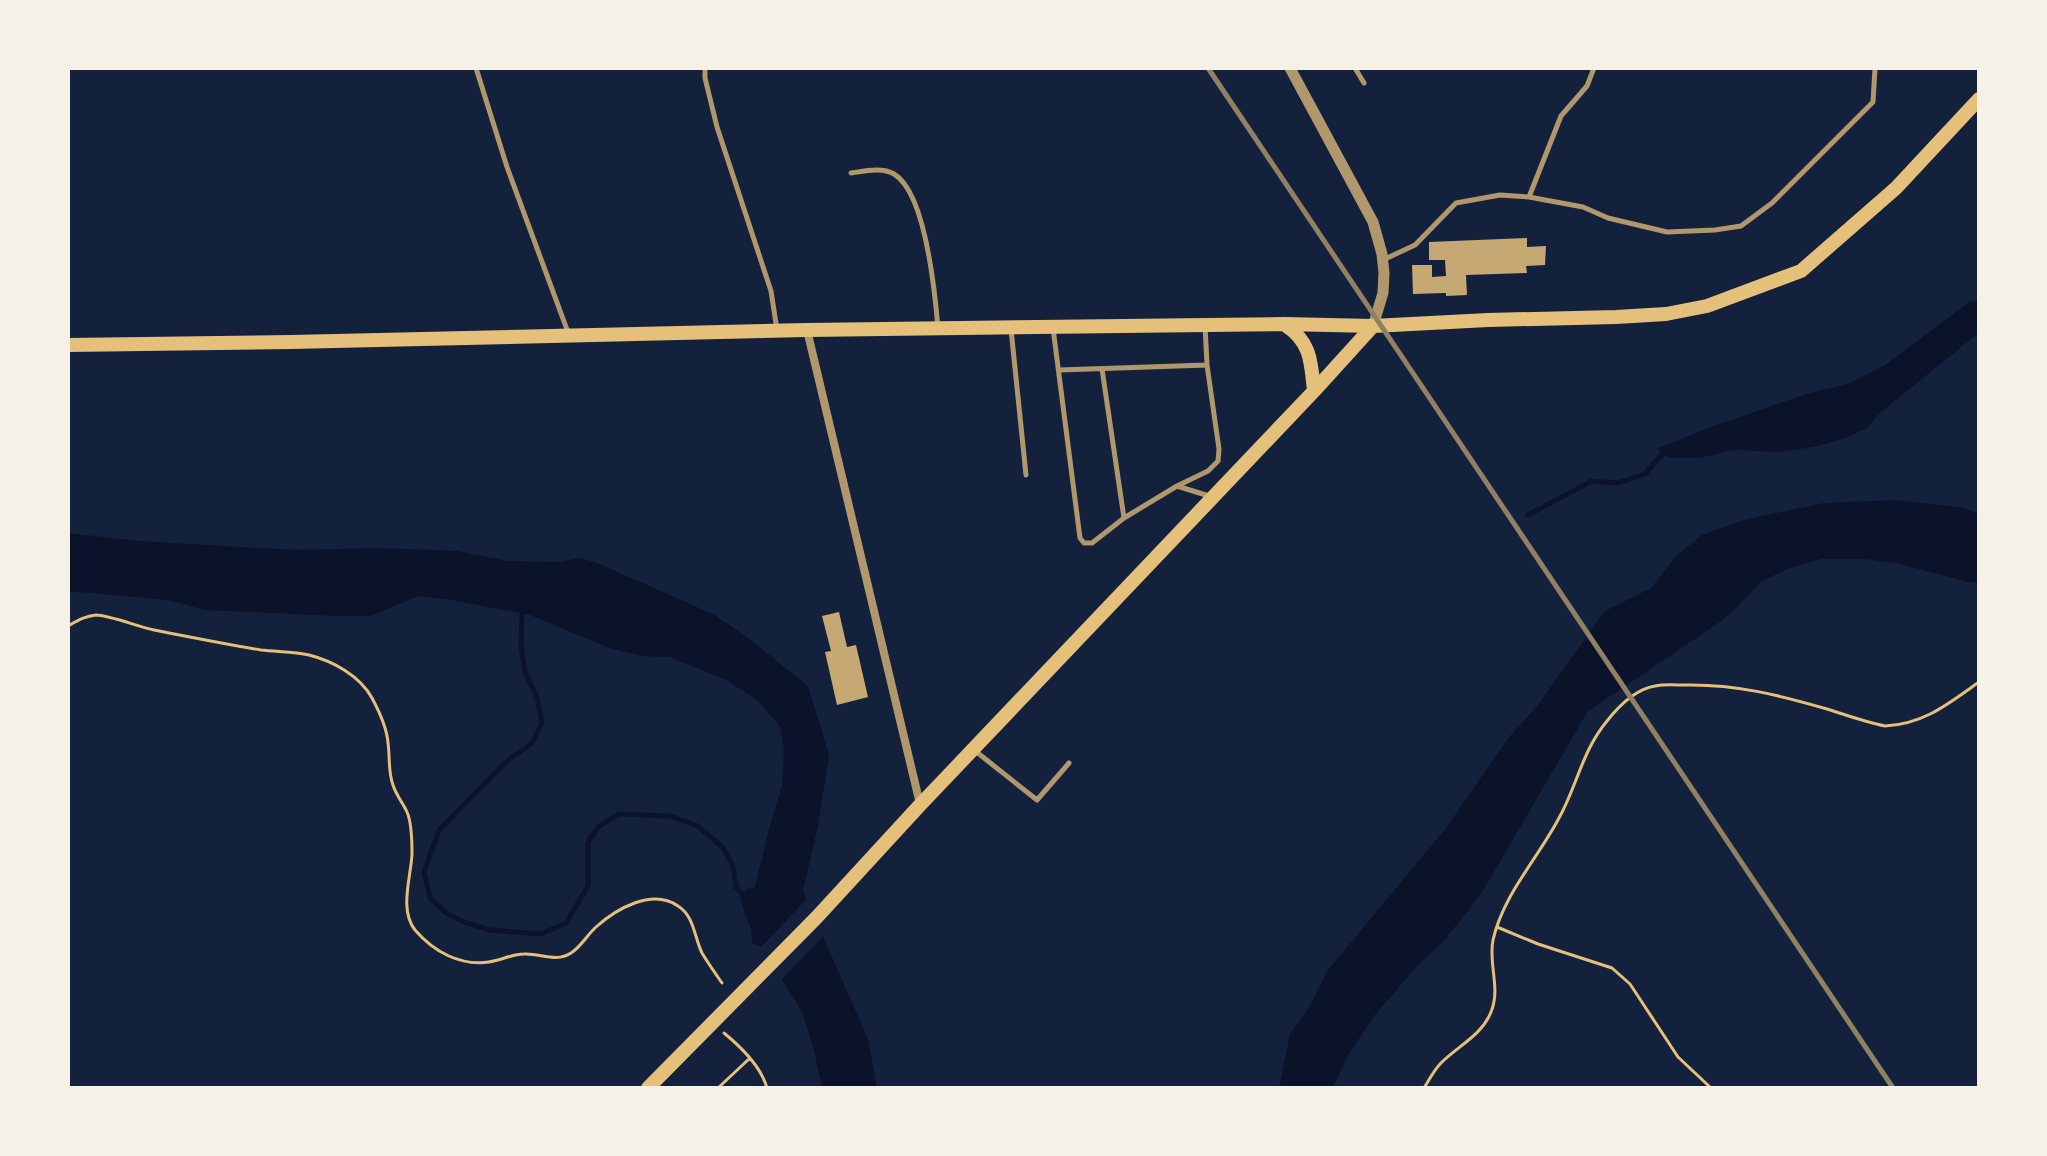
<svg xmlns="http://www.w3.org/2000/svg" width="2047" height="1156" font-family="'Source Sans 3',sans-serif">
<style>
.water{fill:#0b132b}
.pier{fill:#14213d}
.lines{fill:none;stroke-linecap:round;stroke-linejoin:round}
.stream{stroke:#0b132b;stroke-width:5}
.building{fill:#c6a872}
.path{stroke:#e5c07b;stroke-width:3}
.service{stroke:#b1986c;stroke-width:5}
.minor{stroke:#b1986c;stroke-width:8}
.tertiary{stroke:#b1986c;stroke-width:11}
.primary{stroke:#e5c07b;stroke-width:14}
.rail{stroke:#918062;stroke-width:5}
</style>
<rect width="100%" height="100%" fill="#14213d"/>
<path class="water" d="M 1979,301 L 1979,327 L 1976,335 L 1881,412 L 1867,428 L 1846,438 L 1818,446 L 1781,452 L 1734,450 L 1699,458 L 1670,458 L 1657,449 L 1708,428 L 1806,394 L 1850,383 L 1885,365 L 1969,302 Z
M 1896,500 L 1964,508 L 1979,514 L 1979,582 L 1968,582 L 1900,564 L 1866,559 L 1822,559 L 1792,567 L 1762,581 L 1735,609 L 1716,625 L 1588,711 L 1481,894 L 1443,942 L 1421,962 L 1374,1016 L 1347,1057 L 1333,1088 L 1279,1088 L 1290,1034 L 1309,1008 L 1328,970 L 1446,828 L 1509,737 L 1537,706 L 1605,611 L 1651,588 L 1676,556 L 1702,535 L 1744,520 L 1824,503 Z
M 68,533 L 139,541 L 297,550 L 377,548 L 458,551 L 508,561 L 559,562 L 579,558 L 595,562 L 715,615 L 752,641 L 808,686 L 829,755 L 818,826 L 803,891 L 868,1039 L 877,1088 L 822,1088 L 813,1046 L 802,1012 L 763,948 L 752,943 L 751,930 L 740,898 L 747,889 L 755,887 L 768,832 L 782,786 L 784,750 L 780,726 L 757,700 L 726,680 L 670,657 L 642,656 L 612,649 L 530,615 L 451,600 L 418,596 L 371,616 L 336,616 L 205,610 L 167,600 L 68,591 Z"/>
<path class="pier" d="M 807,899 L 826,933 L 779,982 L 761,947 Z"/>
<g class="lines">
<path class="stream" d="M 1528,515 L 1592,481 L 1618,483 L 1645,474 L 1663,453 L 1667,452
M 522,609 L 521,645 L 525,672 L 537,697 L 542,723 L 532,743 L 507,761 L 439,830 L 424,872 L 430,898 L 446,913 L 464,922 L 490,930 L 541,934 L 566,923 L 588,886 L 588,842 L 598,827 L 619,814 L 670,816 L 698,826 L 723,848 L 733,866 L 736,887 L 745,897"/>
</g>
<path class="building" d="M 1527,238 L 1527,247 L 1546,246 L 1545,265 L 1526,266 L 1527,273 L 1466,275 L 1467,295 L 1446,296 L 1446,293 L 1413,294 L 1412,265 L 1432,265 L 1432,277 L 1446,276 L 1445,260 L 1429,260 L 1429,242 Z
M 839,612 L 847,647 L 856,645 L 868,697 L 837,705 L 825,652 L 831,651 L 822,616 Z"/>
<g class="lines">
<path class="path" d="M 68,626 C 77,621 85,616 96,615 C 109,615 139,627 154,630 C 190,637 225,644 261,650 C 277,652 294,651 309,655 C 333,661 360,676 372,698 C 379,711 387,729 388,743 C 390,757 388,772 393,785 C 396,795 403,803 407,812 C 412,823 412,841 412,854 C 411,877 399,910 415,930 C 434,952 460,966 489,962 C 502,960 512,954 524,954 C 540,953 556,963 571,953 C 581,947 587,935 596,927 C 616,909 652,888 678,906 C 694,916 694,936 702,953 C 708,963 715,973 722,983
M 1497,927 L 1538,944 L 1612,968 L 1630,984 L 1678,1057 L 1711,1088
M 724,1033 C 741,1047 761,1066 767,1088
M 718,1088 L 750,1058
M 1424,1088 C 1429,1080 1434,1070 1441,1063 C 1458,1046 1482,1035 1491,1012 C 1501,988 1488,964 1493,940 C 1503,895 1538,858 1559,818 C 1577,786 1582,751 1607,721 C 1618,707 1636,689 1655,686 C 1664,684 1675,685 1685,685 C 1735,684 1779,695 1827,709 C 1846,715 1865,722 1885,726 C 1924,724 1948,704 1979,682"/>
<path class="service" d="M 476,68 L 507,167 L 569,335
M 705,68 L 705,78 L 717,127 L 771,291 L 777,330
M 1355,68 L 1364,83
M 851,173 C 865,171 882,167 894,174 C 926,193 935,293 938,328
M 1529,197 L 1561,116 L 1587,86 L 1594,68
M 1385,259 L 1415,245 L 1456,203 L 1500,195 L 1529,197 L 1583,207 L 1608,218 L 1667,232 L 1715,230 L 1741,226 L 1772,203 L 1873,102 L 1875,68
M 1205,326 L 1207,364
M 1053,328 L 1080,538 L 1084,543 L 1092,543 L 1124,518 L 1177,486 L 1209,496
M 1011,329 L 1026,475
M 1102,369 L 1124,518
M 1059,370 L 1207,365 L 1219,449 L 1218,461 L 1208,471 L 1177,486
M 974,750 L 1037,800 L 1069,763"/>
<path class="minor" d="M 807,330 L 920,804"/>
<path class="tertiary" d="M 1290,68 L 1373,222 L 1382,254 L 1384,273 L 1383,293 L 1373,326"/>
<path class="primary" d="M 1285,325 C 1311,342 1311,361 1314,391
M 68,345 L 291,342 L 807,330 L 1284,324 L 1373,326 L 1488,320 L 1616,317 L 1666,314 L 1707,306 L 1801,271 L 1896,188 L 1979,99
M 648,1088 L 817,917 L 920,805 L 1314,391 L 1373,326"/>
<path class="rail" d="M 1208,68 L 1893,1088"/>
</g>
<rect width="2047" height="1156" fill="none" stroke="#f6f1e7" stroke-width="140"/>
</svg>
